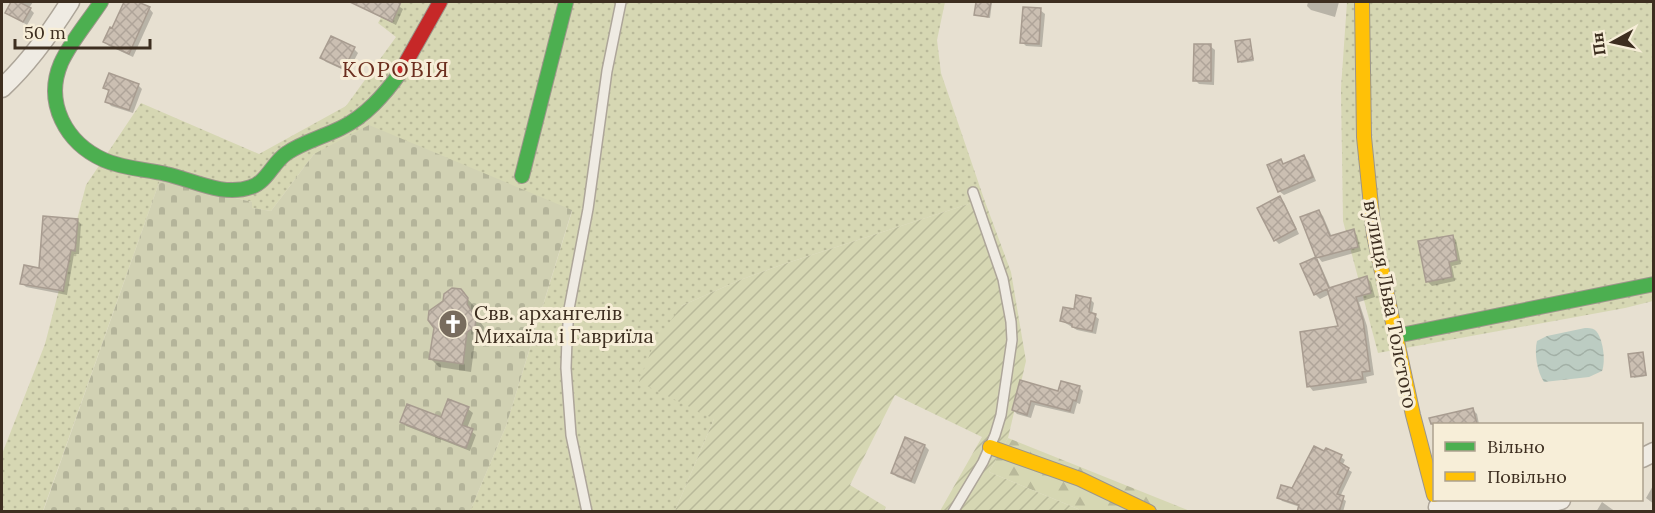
<svg xmlns="http://www.w3.org/2000/svg" width="1655" height="513" font-family="Lora,serif">
<style>
.grass{fill:url(#grass-dots)}
.forest{fill:url(#forest-firs)}
.cemetery{fill:url(#cemetery-stones)}
.garden{fill:url(#garden-furrows)}
.water{fill:url(#water-waves)}
.shadow{fill:#0003}
.building{fill:url(#building-cross-hatch);stroke:#a89c90;stroke-width:1.5}
.lines{fill:none;stroke-linecap:round;stroke-linejoin:round}
.lane-casing{stroke:#ada599;stroke-width:12}
.street-casing{stroke:#ada599;stroke-width:21}
.fast-casing{stroke:#9c958a;stroke-width:16}
.slow-casing{stroke:#9c958a;stroke-width:16}
.jam-casing{stroke:#9c958a;stroke-width:16}
.lane{stroke:#efebe3;stroke-width:9}
.street{stroke:#efebe3;stroke-width:18}
.fast{stroke:#4caf50;stroke-width:14}
.slow{stroke:#ffc107;stroke-width:14}
.jam{stroke:#c62828;stroke-width:14}
.labels{text-anchor:middle;dominant-baseline:central;stroke-width:6;stroke-linejoin:round;paint-order:stroke}
.street-label{font-size:20px;fill:#3d2e20;stroke:#f7eed8}
.poi-label{font-size:20px;fill:#3d2e20;stroke:#f7eed8;text-anchor:start}
.quarter-label{font-size:22px;letter-spacing:1.5px;fill:#6b2e1e;stroke:#f7eed8}
</style>
<defs>
<pattern id="grass-dots" width="8" height="8" patternUnits="userSpaceOnUse" patternTransform="scale(1.5)"><rect width="8" height="8" fill="#d6d7b3"/><path d="M2 2h.1M6 6h.1" fill="none" stroke="#b9b99a" stroke-width="1.8" stroke-linecap="round"/></pattern>
<pattern id="forest-firs" width="22" height="20" patternUnits="userSpaceOnUse" patternTransform="scale(1.5)"><rect width="22" height="20" fill="#d6d7b3"/><path d="M5 1l3.5 6h-7zM16 11l3.5 6h-7z" fill="#b9b99a"/></pattern>
<pattern id="cemetery-stones" width="16" height="16" patternUnits="userSpaceOnUse" patternTransform="scale(1.5)"><rect width="16" height="16" fill="#d1d1b3"/><path d="M2 7V4a2 2 0 0 1 4 0v3zM10 15v-3a2 2 0 0 1 4 0v3z" fill="#b4b49a"/></pattern>
<pattern id="garden-furrows" width="10" height="10" patternUnits="userSpaceOnUse" patternTransform="scale(1.5)"><rect width="10" height="10" fill="#d6d7b3"/><path d="M-1 1l2-2M0 10L10 0M9 11l2-2" fill="none" stroke="#b9b99a"/></pattern>
<pattern id="water-waves" width="16" height="10" patternUnits="userSpaceOnUse" patternTransform="scale(1.5)"><rect width="16" height="10" fill="#bcccc2"/><path d="M0 5q4-4 8 0t8 0" fill="none" stroke="#a2b0a6"/></pattern>
<pattern id="building-cross-hatch" width="8" height="8" patternUnits="userSpaceOnUse" patternTransform="scale(1.5)"><rect width="8" height="8" fill="#cbbfb2"/><path d="M0 0l8 8M0 8l8-8" fill="none" stroke="#afa499"/></pattern>
</defs>
<rect width="100%" height="100%" fill="#e7e0d1"/>
<path class="grass" d="M 390,2 L 945,2 L 937,40 L 941,73 L 984,199 L 781,265 L 740,280 L 681,306 L 714,419 L 675,511 L 470,511 L 506,426 L 572,211 L 314,154 L 271,211 L 251,208 L 252,202 L 160,180 L 43,511 L 2,511 L 2,454 L 45,344 L 86,185 L 141,103 L 259,154 L 346,106 L 396,37 L 378,23 Z
M 1347,2 L 1653,2 L 1653,301 L 1625,308 L 1378,353 L 1343,221 L 1341,88 Z"/>
<path class="forest" d="M 1008,438 L 1190,511 L 1083,511 L 989,472 Z"/>
<path class="cemetery" d="M 369,125 L 572,210 L 506,426 L 470,511 L 43,512 L 160,180 L 252,202 L 252,208 L 271,211 L 314,154 Z"/>
<path class="garden" d="M 984,199 L 1011,272 L 1026,361 L 1008,438 L 989,472 L 1083,511 L 940,511 L 982,437 L 895,395 L 850,485 L 886,507 L 884,511 L 675,511 L 714,419 L 639,382 L 653,346 L 681,306 L 740,280 L 781,265 Z"/>
<path class="water" d="M 1585,328 C 1588,328 1592,328 1595,330 C 1603,337 1606,361 1602,371 L 1589,377 L 1544,382 C 1537,372 1534,352 1537,341 L 1547,336 Z"/>
<path class="shadow" d="M 13,2 L 33,2 L 29,8 L 34,13 L 27,25 L 7,12 Z
M 126,2 L 134,2 L 149,8 L 153,13 L 133,57 L 109,46 L 105,42 L 113,30 Z
M 351,2 L 392,2 L 403,9 L 396,25 Z
M 977,2 L 992,2 L 990,18 L 975,15 Z
M 1308,2 L 1339,2 L 1335,17 L 1311,10 L 1307,6 Z
M 1040,10 L 1045,14 L 1042,47 L 1026,46 L 1022,42 Z
M 1249,40 L 1254,61 L 1241,63 L 1240,61 Z
M 1210,46 L 1215,50 L 1214,85 L 1199,84 L 1195,80 Z
M 354,49 L 358,53 L 348,72 L 326,62 L 322,58 Z
M 138,85 L 142,89 L 133,113 L 111,106 L 107,101 L 109,92 L 105,88 Z
M 1304,157 L 1308,161 L 1316,181 L 1284,195 L 1279,191 L 1281,161 L 1285,165 Z
M 1280,198 L 1284,202 L 1299,234 L 1279,244 L 1275,240 Z
M 1319,212 L 1323,216 L 1332,237 L 1353,231 L 1357,235 L 1361,251 L 1322,262 L 1318,257 Z
M 77,220 L 81,224 L 79,254 L 74,254 L 67,295 L 26,287 L 22,283 L 40,270 Z
M 1452,236 L 1456,240 L 1461,264 L 1452,266 L 1455,281 L 1432,286 L 1427,281 Z
M 1315,259 L 1320,264 L 1331,289 L 1367,278 L 1371,282 L 1375,297 L 1359,302 L 1367,326 L 1374,375 L 1366,377 L 1367,383 L 1313,391 L 1309,386 L 1340,328 L 1330,294 L 1320,299 L 1315,294 Z
M 460,291 L 475,307 L 474,314 L 484,327 L 483,336 L 475,341 L 471,372 L 439,367 L 431,359 Z
M 1090,299 L 1094,303 L 1092,314 L 1099,319 L 1096,334 L 1077,330 L 1062,321 Z
M 1642,353 L 1647,376 L 1634,378 L 1633,376 Z
M 1021,382 L 1059,393 L 1079,387 L 1083,391 L 1080,404 L 1077,403 L 1074,414 L 1035,405 L 1031,418 L 1017,414 L 1013,410 Z
M 448,401 L 468,409 L 473,413 L 467,428 L 476,435 L 470,451 L 406,426 L 402,422 L 442,419 Z
M 1473,410 L 1477,414 L 1479,424 L 1454,424 L 1452,415 Z
M 925,446 L 929,450 L 915,484 L 897,477 L 893,473 Z
M 1341,457 L 1345,460 L 1342,466 L 1352,472 L 1340,497 L 1346,501 L 1343,512 L 1298,512 L 1300,507 L 1282,501 L 1279,497 L 1293,490 Z
M 1654,484 L 1654,504 L 1646,498 Z
M 1602,502 L 1616,512 L 1596,512 Z"/>
<path class="building" d="M 11,2 L 19,2 L 31,8 L 23,22 L 5,13 Z
M 124,2 L 138,2 L 150,7 L 129,54 L 103,42 L 110,27 L 112,28 Z
M 350,2 L 401,2 L 392,22 Z
M 976,2 L 991,2 L 988,17 L 974,15 Z
M 1023,7 L 1041,8 L 1039,44 L 1020,43 Z
M 331,36 L 355,47 L 344,69 L 320,58 Z
M 1250,39 L 1253,59 L 1238,62 L 1235,41 Z
M 1194,44 L 1211,44 L 1211,81 L 1193,81 Z
M 109,73 L 139,84 L 129,110 L 105,102 L 109,90 L 103,88 Z
M 1304,155 L 1313,177 L 1278,192 L 1267,165 L 1281,159 L 1283,164 Z
M 1280,196 L 1296,229 L 1274,241 L 1257,208 Z
M 1319,210 L 1330,236 L 1354,229 L 1358,247 L 1316,258 L 1300,217 Z
M 43,216 L 78,219 L 75,251 L 71,250 L 63,291 L 20,284 L 24,265 L 39,268 Z
M 1453,235 L 1457,260 L 1449,262 L 1452,277 L 1426,282 L 1418,241 Z
M 1316,257 L 1329,288 L 1367,276 L 1371,293 L 1356,297 L 1363,320 L 1370,371 L 1362,372 L 1363,379 L 1307,387 L 1300,332 L 1338,326 L 1327,289 L 1314,295 L 1300,264 Z
M 452,288 L 461,289 L 468,298 L 467,304 L 476,318 L 475,327 L 467,332 L 463,364 L 429,359 L 434,328 L 428,320 L 429,311 L 443,301 L 444,294 Z
M 1076,295 L 1091,298 L 1089,312 L 1096,314 L 1092,331 L 1072,327 L 1072,324 L 1060,321 L 1063,307 L 1074,309 Z
M 1643,352 L 1646,375 L 1631,377 L 1628,354 Z
M 1020,380 L 1058,391 L 1061,381 L 1080,386 L 1076,401 L 1073,400 L 1070,411 L 1031,401 L 1027,415 L 1012,410 Z
M 448,399 L 469,407 L 462,425 L 473,429 L 466,448 L 400,422 L 407,404 L 441,417 Z
M 1473,408 L 1477,424 L 1431,424 L 1429,418 Z
M 905,437 L 925,445 L 911,481 L 891,473 Z
M 1314,446 L 1324,451 L 1326,448 L 1342,455 L 1339,462 L 1349,468 L 1337,494 L 1344,496 L 1339,512 L 1297,512 L 1299,505 L 1277,498 L 1281,485 L 1292,488 Z"/>
<g class="lines">
<g class="lane-casing">
<path id="lane" d="M 587,512 L 571,435 L 566,368 L 567,339 L 569,309 L 588,209 L 607,71 L 621,2
M 953,512 L 983,462 L 995,435 L 1001,415 L 1012,340 L 1011,322 L 1003,279 L 973,192"/>
</g>
<g class="street-casing">
<path id="street" d="M 2,88 C 28,64 51,32 70,2
M 1642,458 L 1654,452
M 1438,507 C 1480,503 1520,513 1561,500"/>
</g>
<g class="fast-casing">
<path id="fast" d="M 101,2 C 88,22 71,41 61,63 C 44,103 66,143 104,160 C 124,169 146,169 166,174 C 193,180 223,197 251,187 C 267,182 273,162 287,153 C 303,142 323,137 341,128 C 366,116 384,95 400,73
M 522,176 L 566,2
M 1396,336 L 1654,284"/>
</g>
<g class="slow-casing">
<path id="slow" d="M 1362,2 L 1364,137 L 1374,235 L 1413,415 L 1434,495
M 990,447 L 1080,479 L 1149,512"/>
</g>
<g class="jam-casing">
<path id="jam" d="M 400,73 L 440,2"/>
</g>
<use href="#lane" class="lane"/>
<use href="#street" class="street"/>
<use href="#fast" class="fast"/>
<use href="#slow" class="slow"/>
<use href="#jam" class="jam"/>
</g>
<defs>
<g id="church-disc" transform="scale(1.5)"><circle r="9.5" fill="#786c5e" stroke="#f7eed8"/><path d="M-1.2-6h2.4v3.5h3.3v2.4h-3.3V6h-2.4V-.1h-3.3v-2.4h3.3Z" fill="#fff"/></g>
</defs>
<g fill-rule="evenodd">
<use href="#church-disc" x="453" y="324"/>
</g>
<g class="labels">
<g class="street-label">
<text transform="translate(1391 304) rotate(79)">вулиця Льва Толстого</text>
</g>
<g class="poi-label">
<text x="474" y="312">Свв. архангелів<tspan x="474" dy="23">Михаїла і Гавриїла</tspan></text>
</g>
<g class="quarter-label">
<text x="396" y="69">КОРОВІЯ</text>
</g>
</g>
<rect width="1655" height="513" fill="none" stroke="#3d2e20" stroke-width="6"/>
<rect x="1433" y="423" width="210" height="78" fill="#f7eed8" stroke="#ada18e" stroke-width="1.5"/>
<rect x="1445" y="442" width="30" height="9" fill="#4caf50" stroke="#ada18e" stroke-width="1.5"/>
<text x="1487" y="453" font-size="18" fill="#3d2e20">Вільно</text>
<rect x="1445" y="472" width="30" height="9" fill="#ffc107" stroke="#ada18e" stroke-width="1.5"/>
<text x="1487" y="483" font-size="18" fill="#3d2e20">Повільно</text>
<g transform="translate(1613 42) rotate(262)" stroke="#f7eed8" stroke-width="4.5" paint-order="stroke">
<path d="M0-4.5L10 22L0 15L-10 22Z" fill="#3d2e20"/>
<text y="-9" font-size="16" font-weight="bold" text-anchor="middle" fill="#3d2e20">Пн</text>
</g>
<path d="M15 39v9h135v-9" fill="none" stroke="#3d2e20" stroke-width="3"/>
<text x="24" y="39" font-size="18" fill="#3d2e20" stroke="#f7eed8" stroke-width="4.5" paint-order="stroke">50 m</text>
</svg>
